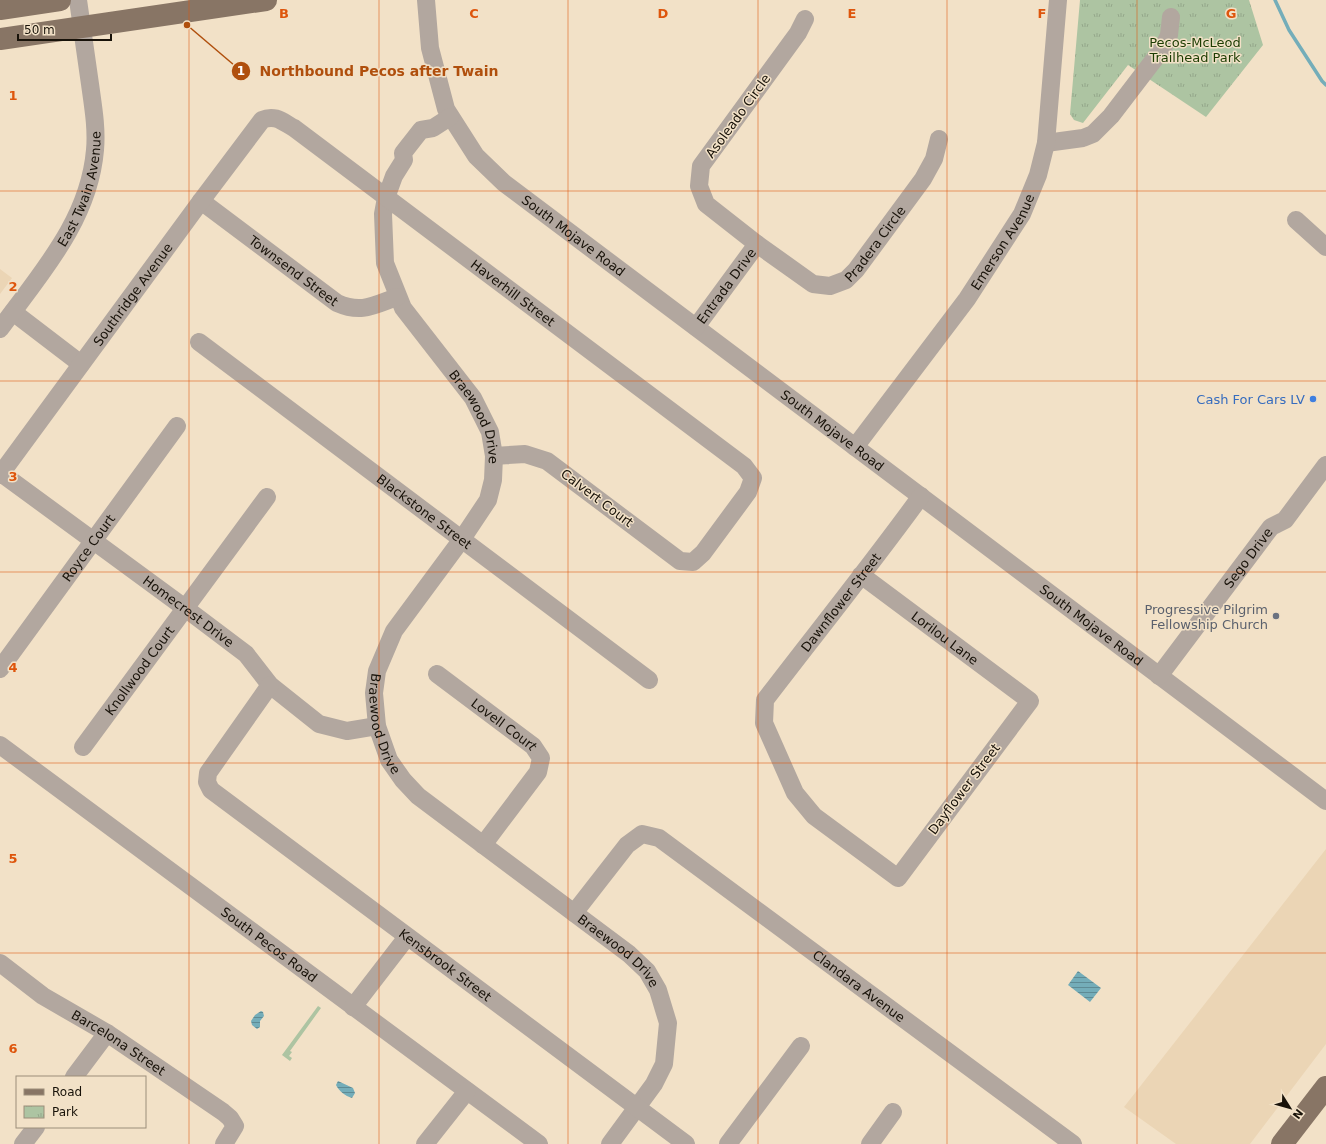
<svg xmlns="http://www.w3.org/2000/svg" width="1326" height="1144" font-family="'DejaVu Sans',sans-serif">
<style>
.built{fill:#ebd5b5}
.grass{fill:#adc4a2}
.park{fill:url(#park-tufts)}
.water{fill:url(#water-rules)}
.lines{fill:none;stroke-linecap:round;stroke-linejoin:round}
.stream{stroke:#74adb9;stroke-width:3.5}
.minor{stroke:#b2a79f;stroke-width:18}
.major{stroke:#887565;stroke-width:22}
.grid{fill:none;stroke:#de550c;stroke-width:1;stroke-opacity:0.55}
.shop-dot{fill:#3f7fe0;stroke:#f2e1c7;stroke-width:1.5}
.worship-dot{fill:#6b7280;stroke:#f2e1c7;stroke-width:1.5}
.labels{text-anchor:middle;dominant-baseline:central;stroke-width:3;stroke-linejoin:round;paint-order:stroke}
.park-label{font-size:13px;fill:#1c3d03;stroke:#f2e1c7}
.street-label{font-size:13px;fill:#181209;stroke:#f2e1c7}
.shop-label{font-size:13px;fill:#366cbe;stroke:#f2e1c7;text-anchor:end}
.worship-label{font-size:13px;fill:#5b616d;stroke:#f2e1c7;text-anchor:end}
.grid-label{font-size:13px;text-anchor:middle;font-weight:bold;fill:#de550c;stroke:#f2e1c7;stroke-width:3;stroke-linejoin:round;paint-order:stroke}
.leader{fill:none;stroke:#b04f0d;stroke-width:1.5}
.callout-dot{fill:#b04f0d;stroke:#f2e1c7;stroke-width:1.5}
.mark-label{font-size:12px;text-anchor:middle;font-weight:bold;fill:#fff}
.callout-label{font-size:14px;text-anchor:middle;font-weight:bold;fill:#b04f0d;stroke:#f2e1c7;stroke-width:3;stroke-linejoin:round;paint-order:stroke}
</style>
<defs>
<pattern id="park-tufts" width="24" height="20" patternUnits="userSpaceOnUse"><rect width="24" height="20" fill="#adc4a2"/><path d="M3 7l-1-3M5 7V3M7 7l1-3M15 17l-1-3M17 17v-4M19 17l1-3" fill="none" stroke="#94a78a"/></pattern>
<pattern id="water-rules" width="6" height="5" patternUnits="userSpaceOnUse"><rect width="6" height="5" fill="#74adb9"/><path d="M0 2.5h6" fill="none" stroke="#5e8b95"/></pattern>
</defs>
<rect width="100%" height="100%" fill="#f2e1c7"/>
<path class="built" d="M 0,269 L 12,278 L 0,294 Z
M 1326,849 L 1326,1044 L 1250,1144 L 1176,1144 L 1124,1107 Z"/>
<path class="grass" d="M 318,1006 L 321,1008 L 290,1051 L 292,1052 L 289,1056 L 292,1058 L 290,1061 L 282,1055 Z"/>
<path class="park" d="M 1080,0 L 1249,0 L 1263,45 L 1206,117 L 1128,65 L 1083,123 L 1074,120 L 1070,114 Z"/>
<path class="water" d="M 1078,971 L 1101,988 L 1090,1002 L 1068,985 Z
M 261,1011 L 263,1012 L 264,1016 L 260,1021 L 260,1027 L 257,1029 L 252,1025 L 251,1021 L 255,1015 Z
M 338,1081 L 353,1088 L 355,1093 L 352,1098 C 345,1096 339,1091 336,1085 Z"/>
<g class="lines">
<path class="stream" d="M 1275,0 L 1289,30 L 1322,81 L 1326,85"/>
<g class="minor">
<path id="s1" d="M 426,0 L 430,48 L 446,109 L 476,156 L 504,183 L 1326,801"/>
<path id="s2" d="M 805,19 L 798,33 L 701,166 L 699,186 L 706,204 L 757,244 L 813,284 L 830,286 L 846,280 L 856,270 L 923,179 L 934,159 L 939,139"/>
<path id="s3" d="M 450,117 L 433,128 L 421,130 L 403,153 L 404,160 L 394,176 L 386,198 L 383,214 L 385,263 L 403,308 L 473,398 L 490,432 L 494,456 L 493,480 L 488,500 L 462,539 L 394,631 L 377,671 L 374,693 L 377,726 L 389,760 L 403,780 L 418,796 L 629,954 L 647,971 L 658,990 L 668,1023 L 664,1064 L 654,1084 L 610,1144"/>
<path d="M 1046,143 L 1083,138 L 1093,134 L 1111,116 L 1163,48 L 1169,35 L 1171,17"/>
<path id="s4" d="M 201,201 L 337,303 C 362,314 374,305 397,297"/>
<path d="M 1296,220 L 1326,247"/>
<path d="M 13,312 L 81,364"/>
<path id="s5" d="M 696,327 L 757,244"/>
<path id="s6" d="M 0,329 C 40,274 89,221 95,150 C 97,128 93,106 90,84 C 86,56 82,28 78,0"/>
<path id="s7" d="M 199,342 L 649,680"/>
<path id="s8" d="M 855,447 L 967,299 L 1022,214 L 1038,175 L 1046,143 L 1058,0"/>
<path id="s9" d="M 1,473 L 185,608 L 246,654 L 270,685 L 319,724 L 347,731 L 377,726"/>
<path id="s10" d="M 0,475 L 201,201 L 262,120 C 275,114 283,122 294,128 L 744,466 L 753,478 L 748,492 L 703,553 L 693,562 L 680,561 L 547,461 L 525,454 L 494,456"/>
<path id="s11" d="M 861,575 L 1030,701 L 898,878 L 814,816 L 795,793 L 764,723 L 765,700 C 817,632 871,565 921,496"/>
<path id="s12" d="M 0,669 L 177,426"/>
<path id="s13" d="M 437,674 L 533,746 L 541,758 L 538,772 L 483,845"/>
<path id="s14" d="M 1159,676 L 1271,527 L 1285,520 L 1326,465"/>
<path id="s15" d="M 270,685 L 208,773 L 207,782 L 211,790 L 686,1144"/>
<path id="s16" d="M 0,745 L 539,1144"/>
<path id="s17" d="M 83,747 L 267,497"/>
<path id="s18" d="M 574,913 L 627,845 L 642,834 L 659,838 L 1073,1144"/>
<path id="s19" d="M 0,963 L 43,996 L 107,1033 L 223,1112 L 230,1118 L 235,1126 L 224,1144"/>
<path d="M 353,1007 L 407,937"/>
<path d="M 74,1077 L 107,1033"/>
<path d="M 23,1144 L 36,1127"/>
<path d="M 425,1144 L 467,1091"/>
<path d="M 728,1144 L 801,1046"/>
<path d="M 870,1144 L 893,1112"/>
</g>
<path class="major" d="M 0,9 L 60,0
M 0,39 L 266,0
M 1282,1144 L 1326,1087"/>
</g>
<path class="grid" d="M 189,0 L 189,1144M 379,0 L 379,1144M 568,0 L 568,1144M 758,0 L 758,1144M 947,0 L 947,1144M 1137,0 L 1137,1144M 0,191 L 1326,191M 0,381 L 1326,381M 0,572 L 1326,572M 0,763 L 1326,763M 0,953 L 1326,953"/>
<circle class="shop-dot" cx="1313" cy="399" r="4"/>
<circle class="worship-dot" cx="1276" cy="616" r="4"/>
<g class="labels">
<g class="park-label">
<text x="1195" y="42">Pecos-McLeod<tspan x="1195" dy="15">Trailhead Park</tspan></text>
</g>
<g class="street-label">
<text transform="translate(738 116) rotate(-54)">Asoleado Circle</text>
<text stroke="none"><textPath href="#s6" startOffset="164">East Twain Avenue</textPath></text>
<text stroke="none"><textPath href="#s1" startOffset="293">South Mojave Road</textPath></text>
<text stroke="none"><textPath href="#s8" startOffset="253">Emerson Avenue</textPath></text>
<text stroke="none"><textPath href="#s2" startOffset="434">Pradera Circle</textPath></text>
<text stroke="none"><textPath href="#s4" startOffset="116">Townsend Street</textPath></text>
<text stroke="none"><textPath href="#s5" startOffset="51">Entrada Drive</textPath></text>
<text stroke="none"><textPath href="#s10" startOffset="750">Haverhill Street</textPath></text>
<text stroke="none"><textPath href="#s10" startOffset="224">Southridge Avenue</textPath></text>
<text stroke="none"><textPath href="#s3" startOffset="357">Braewood Drive</textPath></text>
<text stroke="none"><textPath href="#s1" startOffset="617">South Mojave Road</textPath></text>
<text transform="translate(597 498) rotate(37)">Calvert Court</text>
<text stroke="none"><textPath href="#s7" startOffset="282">Blackstone Street</textPath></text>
<text stroke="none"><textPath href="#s12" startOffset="150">Royce Court</textPath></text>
<text stroke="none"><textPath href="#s14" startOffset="148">Sego Drive</textPath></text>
<text stroke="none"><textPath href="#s11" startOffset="789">Dawnflower Street</textPath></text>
<text stroke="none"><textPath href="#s9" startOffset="233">Homecrest Drive</textPath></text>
<text stroke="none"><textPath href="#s1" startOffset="941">South Mojave Road</textPath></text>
<text stroke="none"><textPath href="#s11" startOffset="105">Lorilou Lane</textPath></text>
<text stroke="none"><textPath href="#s17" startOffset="95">Knollwood Court</textPath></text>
<text stroke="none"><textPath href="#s3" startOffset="705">Braewood Drive</textPath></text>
<text stroke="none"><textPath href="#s13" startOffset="84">Lovell Court</textPath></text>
<text transform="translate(964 789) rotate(-53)">Dayflower Street</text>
<text stroke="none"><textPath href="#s16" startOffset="335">South Pecos Road</textPath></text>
<text stroke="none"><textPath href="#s3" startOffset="1042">Braewood Drive</textPath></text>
<text stroke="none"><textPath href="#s15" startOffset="418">Kensbrook Street</textPath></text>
<text stroke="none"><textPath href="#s18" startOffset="371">Clandara Avenue</textPath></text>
<text stroke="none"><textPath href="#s19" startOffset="143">Barcelona Street</textPath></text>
</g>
<g class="shop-label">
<text x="1305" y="399">Cash For Cars LV</text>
</g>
<g class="worship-label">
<text x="1268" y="609">Progressive Pilgrim<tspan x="1268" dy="15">Fellowship Church</tspan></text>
</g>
</g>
<g class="grid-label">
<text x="284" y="18">B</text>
<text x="474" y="18">C</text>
<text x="663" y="18">D</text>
<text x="852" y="18">E</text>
<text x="1042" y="18">F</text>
<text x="1231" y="18">G</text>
<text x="13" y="100">1</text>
<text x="13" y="291">2</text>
<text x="13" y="481">3</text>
<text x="13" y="672">4</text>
<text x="13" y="863">5</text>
<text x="13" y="1053">6</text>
</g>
<path class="leader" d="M187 25L241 71"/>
<g class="callout-dot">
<circle cx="187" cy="25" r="4"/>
<circle cx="241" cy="71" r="10"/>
</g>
<g class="mark-label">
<text x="241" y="75">1</text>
</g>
<g class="callout-label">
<text x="379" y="76">Northbound Pecos after Twain</text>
</g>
<rect x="16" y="1076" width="130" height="52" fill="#f2e1c7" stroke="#9b8e7b"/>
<rect x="24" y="1089" width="20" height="6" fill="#887565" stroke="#9b8e7b"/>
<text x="52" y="1096" font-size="12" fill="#181209">Road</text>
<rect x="24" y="1106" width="20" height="12" fill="url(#park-tufts)" stroke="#9b8e7b"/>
<text x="52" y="1116" font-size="12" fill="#181209">Park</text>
<g transform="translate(1290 1108) rotate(127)" stroke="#f2e1c7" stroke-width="3" paint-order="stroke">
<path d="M0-3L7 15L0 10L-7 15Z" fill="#181209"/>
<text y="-6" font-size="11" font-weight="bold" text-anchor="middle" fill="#181209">N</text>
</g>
<path d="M18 34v6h93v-6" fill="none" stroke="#181209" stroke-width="2"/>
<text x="24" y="34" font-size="12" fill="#181209" stroke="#f2e1c7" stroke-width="3" paint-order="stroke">50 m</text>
</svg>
